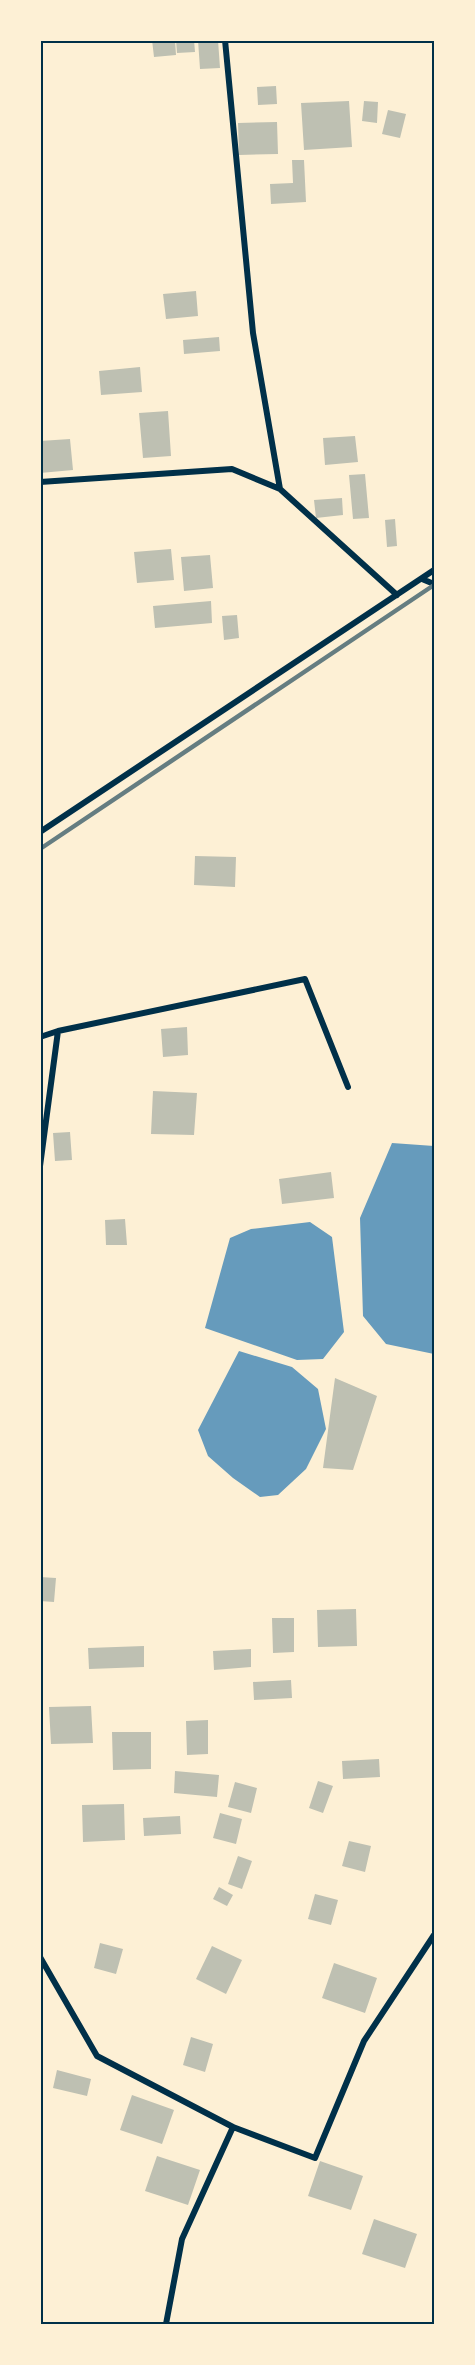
<svg xmlns="http://www.w3.org/2000/svg" width="475" height="2365" font-family="'Noto Sans',sans-serif">
<style>
.water{fill:#669bbc}
.building{fill:#bec0b2}
.lines{fill:none;stroke-linecap:round;stroke-linejoin:round}
.minor{stroke:#003049;stroke-width:6}
.rail{stroke:#657d81;stroke-width:4.5}
.neatline{fill:none;stroke:#003049;stroke-width:2}
</style>
<rect width="100%" height="100%" fill="#fdf0d5"/>
<path class="water" d="M 392,1143 L 434,1146 L 434,1354 L 386,1344 L 363,1316 L 360,1218 Z
M 310,1222 L 332,1237 L 344,1332 L 323,1359 L 297,1360 L 205,1328 L 230,1238 L 251,1229 Z
M 239,1351 L 292,1367 L 318,1389 L 326,1429 L 306,1469 L 278,1495 L 260,1497 L 233,1478 L 208,1456 L 198,1430 Z"/>
<path class="building" d="M 152,40 L 175,40 L 176,55 L 154,57 Z
M 176,40 L 194,40 L 195,52 L 177,53 Z
M 198,40 L 218,40 L 220,68 L 200,69 Z
M 276,86 L 277,104 L 258,105 L 257,87 Z
M 349,101 L 352,147 L 304,150 L 301,103 Z
M 364,101 L 378,102 L 377,123 L 362,121 Z
M 388,110 L 406,114 L 400,138 L 382,134 Z
M 277,122 L 278,154 L 239,155 L 238,123 Z
M 292,160 L 304,160 L 306,202 L 271,204 L 270,184 L 293,183 Z
M 196,291 L 198,316 L 166,319 L 163,294 Z
M 219,337 L 220,351 L 184,354 L 183,340 Z
M 140,367 L 142,392 L 101,395 L 99,371 Z
M 168,411 L 171,456 L 143,458 L 139,413 Z
M 355,436 L 358,462 L 325,465 L 323,438 Z
M 70,439 L 73,470 L 40,473 L 40,441 Z
M 365,474 L 369,518 L 353,519 L 349,475 Z
M 342,498 L 343,515 L 316,518 L 314,500 Z
M 395,519 L 397,546 L 387,547 L 385,520 Z
M 171,549 L 174,580 L 137,583 L 134,552 Z
M 210,555 L 213,588 L 184,591 L 181,557 Z
M 211,601 L 212,623 L 155,628 L 153,606 Z
M 237,615 L 239,638 L 224,640 L 222,616 Z
M 195,856 L 236,857 L 235,887 L 194,885 Z
M 187,1027 L 188,1055 L 163,1057 L 161,1029 Z
M 153,1091 L 197,1093 L 194,1135 L 151,1134 Z
M 70,1132 L 72,1160 L 55,1161 L 53,1133 Z
M 331,1172 L 334,1198 L 282,1204 L 279,1179 Z
M 125,1219 L 127,1245 L 106,1245 L 105,1220 Z
M 335,1378 L 377,1396 L 353,1470 L 323,1468 Z
M 40,1577 L 56,1578 L 54,1602 L 40,1601 Z
M 356,1609 L 357,1646 L 318,1647 L 317,1610 Z
M 272,1618 L 294,1618 L 294,1652 L 273,1653 Z
M 144,1646 L 144,1667 L 89,1669 L 88,1648 Z
M 251,1649 L 251,1667 L 214,1670 L 213,1651 Z
M 291,1680 L 292,1698 L 254,1700 L 253,1682 Z
M 91,1706 L 93,1743 L 51,1744 L 49,1707 Z
M 208,1720 L 208,1754 L 187,1755 L 186,1721 Z
M 112,1732 L 151,1732 L 151,1769 L 113,1770 Z
M 379,1759 L 380,1777 L 343,1779 L 342,1761 Z
M 175,1771 L 219,1775 L 217,1797 L 174,1793 Z
M 318,1781 L 333,1786 L 323,1813 L 309,1808 Z
M 235,1782 L 257,1788 L 251,1813 L 228,1807 Z
M 124,1804 L 125,1840 L 83,1842 L 82,1805 Z
M 220,1813 L 242,1819 L 236,1844 L 213,1838 Z
M 180,1816 L 181,1834 L 144,1836 L 143,1818 Z
M 349,1841 L 371,1846 L 365,1872 L 342,1866 Z
M 238,1856 L 252,1861 L 242,1889 L 228,1884 Z
M 219,1887 L 233,1895 L 227,1906 L 213,1899 Z
M 315,1894 L 338,1900 L 331,1925 L 308,1919 Z
M 100,1943 L 123,1949 L 116,1974 L 94,1968 Z
M 212,1946 L 242,1960 L 226,1994 L 196,1979 Z
M 334,1963 L 377,1978 L 365,2013 L 322,1998 Z
M 191,2037 L 213,2044 L 205,2072 L 183,2065 Z
M 57,2070 L 91,2079 L 87,2096 L 53,2088 Z
M 132,2095 L 174,2110 L 162,2144 L 120,2130 Z
M 157,2156 L 200,2170 L 188,2205 L 145,2191 Z
M 320,2161 L 363,2176 L 351,2210 L 308,2196 Z
M 374,2219 L 417,2234 L 405,2268 L 362,2254 Z"/>
<g class="lines">
<path class="minor" d="M 225,40 L 253,333 L 280,489 L 397,595
M 40,482 L 232,469 L 280,489
M 422,579 L 434,584
M 40,832 L 434,570
M 40,1037 L 58,1031 L 305,979 L 348,1087
M 40,1166 L 58,1031
M 40,1957 L 97,2056 L 233,2127
M 166,2324 L 182,2239 L 233,2127 L 315,2158 L 364,2041 L 434,1935"/>
<path class="rail" d="M 40,849 L 434,585"/>
</g>
<rect width="475" height="2365" fill="none" stroke="#fdf0d5" stroke-width="84"/>
<rect x="42" y="42" width="391" height="2281" class="neatline"/>
</svg>
